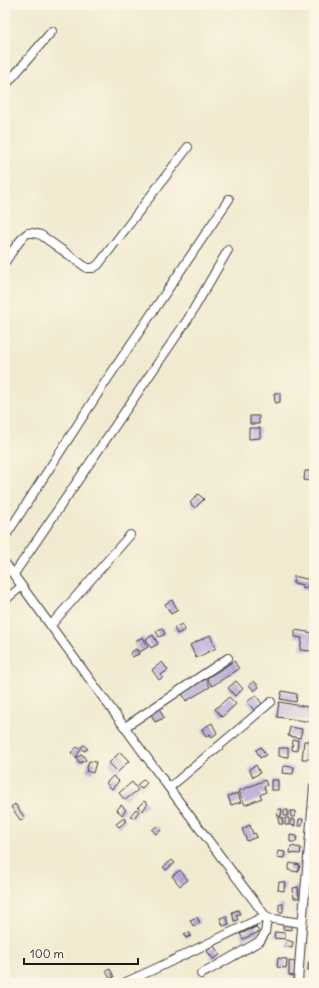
<svg xmlns="http://www.w3.org/2000/svg" width="319" height="988" font-family="Delius,sans-serif">
<style>
.building{fill:url(#building-hatch)}
.lines{fill:none;stroke-linecap:round;stroke-linejoin:round}
.street-casing{stroke:#3c3b37;stroke-width:10}
.street{stroke:#fff;stroke-width:8}
</style>
<defs>
<pattern id="building-hatch" width="6" height="6" patternUnits="userSpaceOnUse"><rect width="6" height="6" fill="#b9abde"/><path d="M-1 1l2-2M0 6l6-6M5 7l2-2" fill="none" stroke="#968ab3"/></pattern>
</defs>
<rect width="100%" height="100%" fill="#fcf5e5"/>
<filter id="ink" filterUnits="userSpaceOnUse"><feTurbulence type="fractalNoise" baseFrequency=".025" numOctaves="2"/><feDisplacementMap in="SourceGraphic" scale="8" xChannelSelector="R" yChannelSelector="G"/><feConvolveMatrix kernelMatrix="1 2 1 2 8 2 1 2 1" color-interpolation-filters="sRGB"/></filter>
<filter id="wash" filterUnits="userSpaceOnUse"><feTurbulence type="fractalNoise" baseFrequency=".012" numOctaves="4" result="noise"/><feDisplacementMap in="SourceGraphic" scale="16" xChannelSelector="R" yChannelSelector="G"/><feGaussianBlur stdDeviation="0.9" result="paint"/><feColorMatrix in="noise" values="0 0 0 0 0 0 0 0 0 0 0 0 0 0 0 0 0 1.4 0 .05"/><feComposite in="paint" operator="in"/></filter>
<g filter="url(#wash)">
<rect width="100%" height="100%" fill="#f1ead0"/>
<g id="blocks">
<path class="building" d="M 310,5 L 314,5 L 314,9 L 310,9 Z
M 274,393 L 280,393 L 280,402 L 275,403 Z
M 250,416 L 259,416 L 259,424 L 250,424 Z
M 249,428 L 260,428 L 260,438 L 249,439 Z
M 305,471 L 314,471 L 314,491 L 310,490 L 311,481 L 304,480 Z
M 198,494 L 204,499 L 195,508 L 190,503 Z
M 294,576 L 314,581 L 314,588 L 307,586 L 307,589 L 302,588 L 303,585 L 293,583 Z
M 172,600 L 178,610 L 171,614 L 165,604 Z
M 182,624 L 185,630 L 177,634 L 174,628 Z
M 162,628 L 165,634 L 159,637 L 156,631 Z
M 295,630 L 314,633 L 311,651 L 300,650 L 302,638 L 295,637 Z
M 153,635 L 158,644 L 151,648 L 146,639 Z
M 210,635 L 216,648 L 196,658 L 190,645 Z
M 143,637 L 148,647 L 140,652 L 135,641 Z
M 136,649 L 139,654 L 132,657 L 130,653 Z
M 234,661 L 239,669 L 212,686 L 207,678 Z
M 162,662 L 168,670 L 161,675 L 163,677 L 159,680 L 152,670 Z
M 206,679 L 210,687 L 186,701 L 182,693 Z
M 236,681 L 243,689 L 235,696 L 228,688 Z
M 254,681 L 259,687 L 254,691 L 249,685 Z
M 282,691 L 297,694 L 296,702 L 280,699 Z
M 256,695 L 262,704 L 254,710 L 247,702 Z
M 229,697 L 236,704 L 222,717 L 215,709 Z
M 279,702 L 314,708 L 312,722 L 277,717 Z
M 159,708 L 164,718 L 155,722 L 150,712 Z
M 212,723 L 217,733 L 212,737 L 210,734 L 206,737 L 202,729 Z
M 290,727 L 302,729 L 300,738 L 288,736 Z
M 293,740 L 298,740 L 297,751 L 292,750 Z
M 304,741 L 312,741 L 311,759 L 302,759 Z
M 84,745 L 88,749 L 84,751 L 81,747 Z
M 77,747 L 81,750 L 76,757 L 71,753 Z
M 261,747 L 266,755 L 260,758 L 256,750 Z
M 279,748 L 288,748 L 288,757 L 279,756 Z
M 120,752 L 129,761 L 118,772 L 109,763 Z
M 82,754 L 86,760 L 80,763 L 76,758 Z
M 89,761 L 96,762 L 93,773 L 86,771 Z
M 256,765 L 260,773 L 253,777 L 249,769 Z
M 283,766 L 294,767 L 293,774 L 282,773 Z
M 113,776 L 119,781 L 112,789 L 106,783 Z
M 144,779 L 147,783 L 141,789 L 137,785 Z
M 265,780 L 267,785 L 264,787 L 266,792 L 260,795 L 262,798 L 245,805 L 239,791 Z
M 271,780 L 278,780 L 278,790 L 271,790 Z
M 132,782 L 138,790 L 125,800 L 119,793 Z
M 238,793 L 241,802 L 231,805 L 228,796 Z
M 144,801 L 148,804 L 142,811 L 138,807 Z
M 15,804 L 25,818 L 21,821 L 11,807 Z
M 121,805 L 126,810 L 122,815 L 117,810 Z
M 136,809 L 139,811 L 134,818 L 130,816 Z
M 278,809 L 282,809 L 281,816 L 277,816 Z
M 5,810 L 9,817 L 5,819 Z
M 284,810 L 288,810 L 288,816 L 284,816 Z
M 290,811 L 295,811 L 295,817 L 291,817 Z
M 282,817 L 283,824 L 279,824 L 278,818 Z
M 124,818 L 126,821 L 119,827 L 116,824 Z
M 285,818 L 289,818 L 289,825 L 285,825 Z
M 291,819 L 295,820 L 295,826 L 291,825 Z
M 299,819 L 303,819 L 302,826 L 298,826 Z
M 250,825 L 253,834 L 255,833 L 257,837 L 247,841 L 242,829 Z
M 157,826 L 161,830 L 156,834 L 152,830 Z
M 290,835 L 297,836 L 296,842 L 290,842 Z
M 291,846 L 301,848 L 300,854 L 290,853 Z
M 313,849 L 314,849 L 314,862 L 311,861 Z
M 278,851 L 285,852 L 284,858 L 277,857 Z
M 172,860 L 175,863 L 166,870 L 163,867 Z
M 290,863 L 300,865 L 298,872 L 288,870 Z
M 309,864 L 314,864 L 314,872 L 309,871 Z
M 180,870 L 188,880 L 180,886 L 172,876 Z
M 279,882 L 285,882 L 284,891 L 278,890 Z
M 298,887 L 299,898 L 294,898 L 293,888 Z
M 279,904 L 283,904 L 283,912 L 279,912 Z
M 238,910 L 240,914 L 236,915 L 238,920 L 234,921 L 232,912 Z
M 226,916 L 229,924 L 223,926 L 220,918 Z
M 197,917 L 200,923 L 193,926 L 190,920 Z
M 256,924 L 256,927 L 239,932 Z
M 283,924 L 291,924 L 291,930 L 283,929 Z
M 256,927 L 259,932 L 243,939 L 240,934 Z
M 189,932 L 191,936 L 186,938 L 184,934 Z
M 275,932 L 285,933 L 285,939 L 274,938 Z
M 287,940 L 293,942 L 292,948 L 285,946 Z
M 214,946 L 220,955 L 213,959 L 207,951 Z
M 278,958 L 287,959 L 286,968 L 277,967 Z
M 289,961 L 295,962 L 294,976 L 289,975 Z
M 309,962 L 314,962 L 314,971 L 308,970 Z
M 110,969 L 114,977 L 110,979 L 106,971 Z"/>
</g>
</g>
<g filter="url(#ink)">
<use href="#blocks" fill-opacity="0" stroke="#3c3b37" stroke-width="1"/>
<g class="lines">
<g class="street-casing">
<path id="street" d="M 5,86 L 52,31
M 5,262 C 9,256 22,236 28,233 C 32,232 37,234 41,235 L 87,268 L 93,268 L 98,265 L 188,147
M 5,537 L 104,384 L 229,199
M 5,563 L 169,788 L 267,918 L 301,923
M 14,574 L 188,319 L 228,250
M 5,600 L 22,586
M 51,625 L 130,535
M 125,727 L 228,658
M 169,788 L 271,702
M 201,974 L 209,970 L 260,941 L 265,933 L 267,918
M 124,983 L 157,968 L 265,916
M 298,983 C 302,917 309,852 314,786"/>
</g>
<use href="#street" class="street"/>
</g>
</g>
<rect width="319" height="988" fill="none" stroke="#fcf5e5" stroke-width="20"/>
<path d="M24 958v6h114v-6" fill="none" stroke="#1c1c1c" stroke-width="2"/>
<text x="30" y="958" font-size="12" fill="#1c1c1c" stroke="#fcf5e5" stroke-width="3" paint-order="stroke">100 m</text>
</svg>
